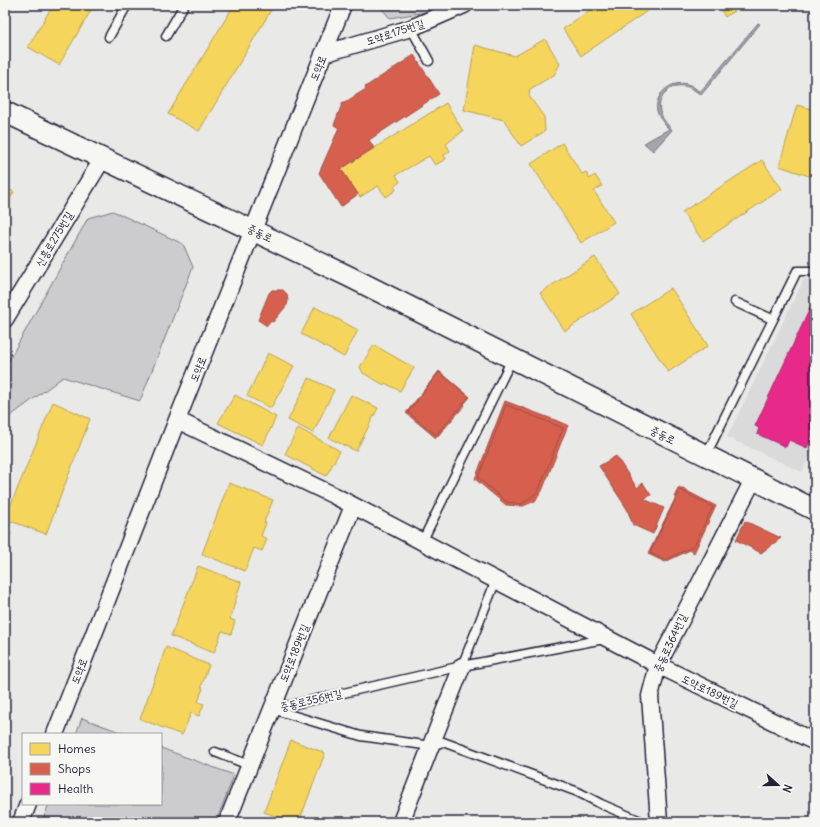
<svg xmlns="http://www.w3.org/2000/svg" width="820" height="827" font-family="Delius,'Poor Story',sans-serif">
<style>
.built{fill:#dadada}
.green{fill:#ccccce;stroke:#777784}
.water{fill:#a5a5ac;stroke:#71717f}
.homes{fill:#f6d55c;stroke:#b69f52}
.shops{fill:#d6604d;stroke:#a04d48}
.health{fill:#e7298a;stroke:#ac2772}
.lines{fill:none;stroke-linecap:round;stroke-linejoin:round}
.service-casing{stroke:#22223b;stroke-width:11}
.minor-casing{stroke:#22223b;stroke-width:19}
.tertiary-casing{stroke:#22223b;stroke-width:23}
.service{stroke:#f6f6f2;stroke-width:8}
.minor{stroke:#f6f6f2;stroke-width:16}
.tertiary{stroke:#f6f6f2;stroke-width:20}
.labels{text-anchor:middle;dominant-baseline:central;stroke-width:4;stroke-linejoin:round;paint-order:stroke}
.street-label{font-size:11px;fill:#22223b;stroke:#f6f6f2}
</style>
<rect width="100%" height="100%" fill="#e9e9e7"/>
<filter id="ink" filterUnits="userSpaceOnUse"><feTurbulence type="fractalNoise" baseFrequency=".025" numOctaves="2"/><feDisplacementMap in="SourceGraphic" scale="8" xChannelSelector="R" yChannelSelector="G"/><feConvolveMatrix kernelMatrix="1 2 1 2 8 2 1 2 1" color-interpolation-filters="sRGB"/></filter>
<g filter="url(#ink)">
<path class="built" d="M 804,279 L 815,279 L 815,445 L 802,472 L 727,437 Z"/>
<path class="green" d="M 378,5 L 464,5 L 462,6 L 390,18 Z
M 113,211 L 183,244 L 193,267 L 140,401 L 63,377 L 5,420 L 5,365 L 9,360 L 88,218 Z
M 82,718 L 125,734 L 76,734 Z
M 161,748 L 234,775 L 216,822 L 42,822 L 49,804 L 161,804 Z"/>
<path class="water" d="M 758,23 L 760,24 L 701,95 C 696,91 690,87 684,86 C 668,83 655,100 661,114 C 663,120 668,125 672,130 L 653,151 L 644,143 L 669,129 C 664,124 659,118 657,111 C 654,94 671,80 687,84 C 692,85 696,89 700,92 Z"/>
<path class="homes" d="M 53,5 L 94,5 L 59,65 L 28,47 Z
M 234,5 L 274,5 L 199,131 L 168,114 Z
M 597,5 L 656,5 L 581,56 L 563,29 Z
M 718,5 L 743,5 L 725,17 Z
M 545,39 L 560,64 L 554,75 L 530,89 L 529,96 L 544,117 L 545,131 L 521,146 L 504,120 L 464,110 L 475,45 L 515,56 Z
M 446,103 L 463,131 L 446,144 L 450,151 L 444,155 L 446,159 L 435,165 L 429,156 L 396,175 L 400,182 L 394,186 L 396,190 L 386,197 L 378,186 L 360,197 L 341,169 Z
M 797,105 L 815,110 L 815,178 L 779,166 Z
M 562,143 L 582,174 L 586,172 L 589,179 L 595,175 L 602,186 L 594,191 L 614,222 L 581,243 L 531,164 Z
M 762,160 L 782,189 L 703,241 L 682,212 Z
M 5,187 L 14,192 L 5,207 Z
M 595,257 L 620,294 L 565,331 L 540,293 Z
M 671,288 L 708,346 L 668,372 L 631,314 Z
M 315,307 L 358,330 L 344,357 L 301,334 Z
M 374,345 L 414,368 L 400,391 L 385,383 L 384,385 L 363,373 L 360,367 Z
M 268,353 L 294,366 L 271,408 L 247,396 Z
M 309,378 L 334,390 L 313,433 L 288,420 Z
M 235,395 L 276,417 L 263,445 L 218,423 Z
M 351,395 L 378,408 L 356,451 L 329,438 Z
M 53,402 L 90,419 L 46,534 L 5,519 Z
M 298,428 L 340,451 L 326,476 L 285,454 Z
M 229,483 L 273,500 L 264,522 L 266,523 L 261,536 L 267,539 L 262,551 L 254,548 L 245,571 L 202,554 Z
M 5,530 L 11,533 L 5,548 Z
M 198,566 L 241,582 L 230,619 L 235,621 L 231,634 L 222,631 L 214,653 L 171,636 Z
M 166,647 L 209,665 L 201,687 L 203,688 L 198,702 L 204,704 L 199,716 L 191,713 L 182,735 L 140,719 Z
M 291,740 L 325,753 L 299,822 L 292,822 L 264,812 Z"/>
<path class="shops" d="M 414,55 L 439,94 L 369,140 L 374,148 L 341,169 L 358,194 L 341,207 L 319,173 L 339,128 L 334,125 L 342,104 L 366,89 L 365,87 Z
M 272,290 L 283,290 L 287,294 L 288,301 L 287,305 L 273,322 L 271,321 L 267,326 L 258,320 L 269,293 Z
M 439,371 L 470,397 L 464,404 L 465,405 L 436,438 L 406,413 Z
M 439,372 L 469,397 L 436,435 L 408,412 Z
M 505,401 L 568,425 L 542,491 L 535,501 L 523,506 L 506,505 L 475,479 Z
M 506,405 L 563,428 L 538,492 L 522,504 L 507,502 L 478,478 Z
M 616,456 L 637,488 L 643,483 L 651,495 L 644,499 L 664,508 L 653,534 L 633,525 L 627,509 L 599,466 Z
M 679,487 L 716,506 L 694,553 L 690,550 L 665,562 L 648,554 L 676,497 L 674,497 Z
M 680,490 L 713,507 L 694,546 L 665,560 L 650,553 Z
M 745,521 L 781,538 L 761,553 L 736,540 Z"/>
<path class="health" d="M 815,305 L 815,430 L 807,448 L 789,440 L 786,447 L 757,434 L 759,428 L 755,426 L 811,306 Z"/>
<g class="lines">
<g class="service-casing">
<path id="service" d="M 411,28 L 429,61
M 166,36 L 184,5
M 109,37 L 127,5
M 735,302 L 772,319
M 706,455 L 797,271 L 815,271
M 422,542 L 512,359
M 462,666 L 496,580
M 272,709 L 361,736 L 431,746 L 443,742 L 578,792 L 601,804 L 643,822
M 273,709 L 462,666 L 604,639
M 215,752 L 249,765"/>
</g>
<g class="minor-casing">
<path id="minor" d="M 323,54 L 411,28 L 464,5
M 5,319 L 103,158
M 177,420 L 333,495 L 658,665 L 815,742
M 55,734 L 177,420 L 343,5
M 21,822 L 28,804
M 227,822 L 353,506
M 401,822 L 462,666
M 659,822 L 650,696 L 658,665 L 753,480"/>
</g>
<g class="tertiary-casing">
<path id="tertiary" d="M 5,112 L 348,276 L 815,510"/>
</g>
<use href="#service" class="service"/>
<use href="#minor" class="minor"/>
<use href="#tertiary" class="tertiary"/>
</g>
</g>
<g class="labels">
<g class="street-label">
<text transform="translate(395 32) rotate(-18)">도약로175번길</text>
<text transform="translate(318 68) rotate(-68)">도약로</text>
<text transform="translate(260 233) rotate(26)">중동로</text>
<text transform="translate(54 239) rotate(-59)">신흥로275번길</text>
<text transform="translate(198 369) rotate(-68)">도약로</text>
<text transform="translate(663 435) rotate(27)">중동로</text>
<text transform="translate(670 643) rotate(-65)">중동로364번길</text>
<text transform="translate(294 653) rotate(-68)">도약로189번길</text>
<text transform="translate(79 671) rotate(-69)">도약로</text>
<text transform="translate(710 691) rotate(26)">도약로189번길</text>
<text transform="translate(311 700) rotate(-13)">중동로356번길</text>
</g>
</g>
<rect width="820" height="827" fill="none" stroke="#f6f6f2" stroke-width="20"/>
<rect x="10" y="10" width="800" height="807" fill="none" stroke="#22223b" stroke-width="1.5" filter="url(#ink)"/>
<rect x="22" y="733" width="140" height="72" fill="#f6f6f2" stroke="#a1a1a9"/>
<rect x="30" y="743" width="20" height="12" fill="#f6d55c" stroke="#a1a1a9"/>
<text x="58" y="753" font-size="12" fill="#22223b">Homes</text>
<rect x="30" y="763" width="20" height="12" fill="#d6604d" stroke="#a1a1a9"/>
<text x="58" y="773" font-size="12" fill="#22223b">Shops</text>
<rect x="30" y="783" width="20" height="12" fill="#e7298a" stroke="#a1a1a9"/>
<text x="58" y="793" font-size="12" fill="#22223b">Health</text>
<g transform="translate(778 785) rotate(111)" stroke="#f6f6f2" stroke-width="3" paint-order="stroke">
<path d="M0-3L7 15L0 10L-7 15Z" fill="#22223b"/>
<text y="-6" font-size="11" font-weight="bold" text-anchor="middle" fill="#22223b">N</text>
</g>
</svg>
